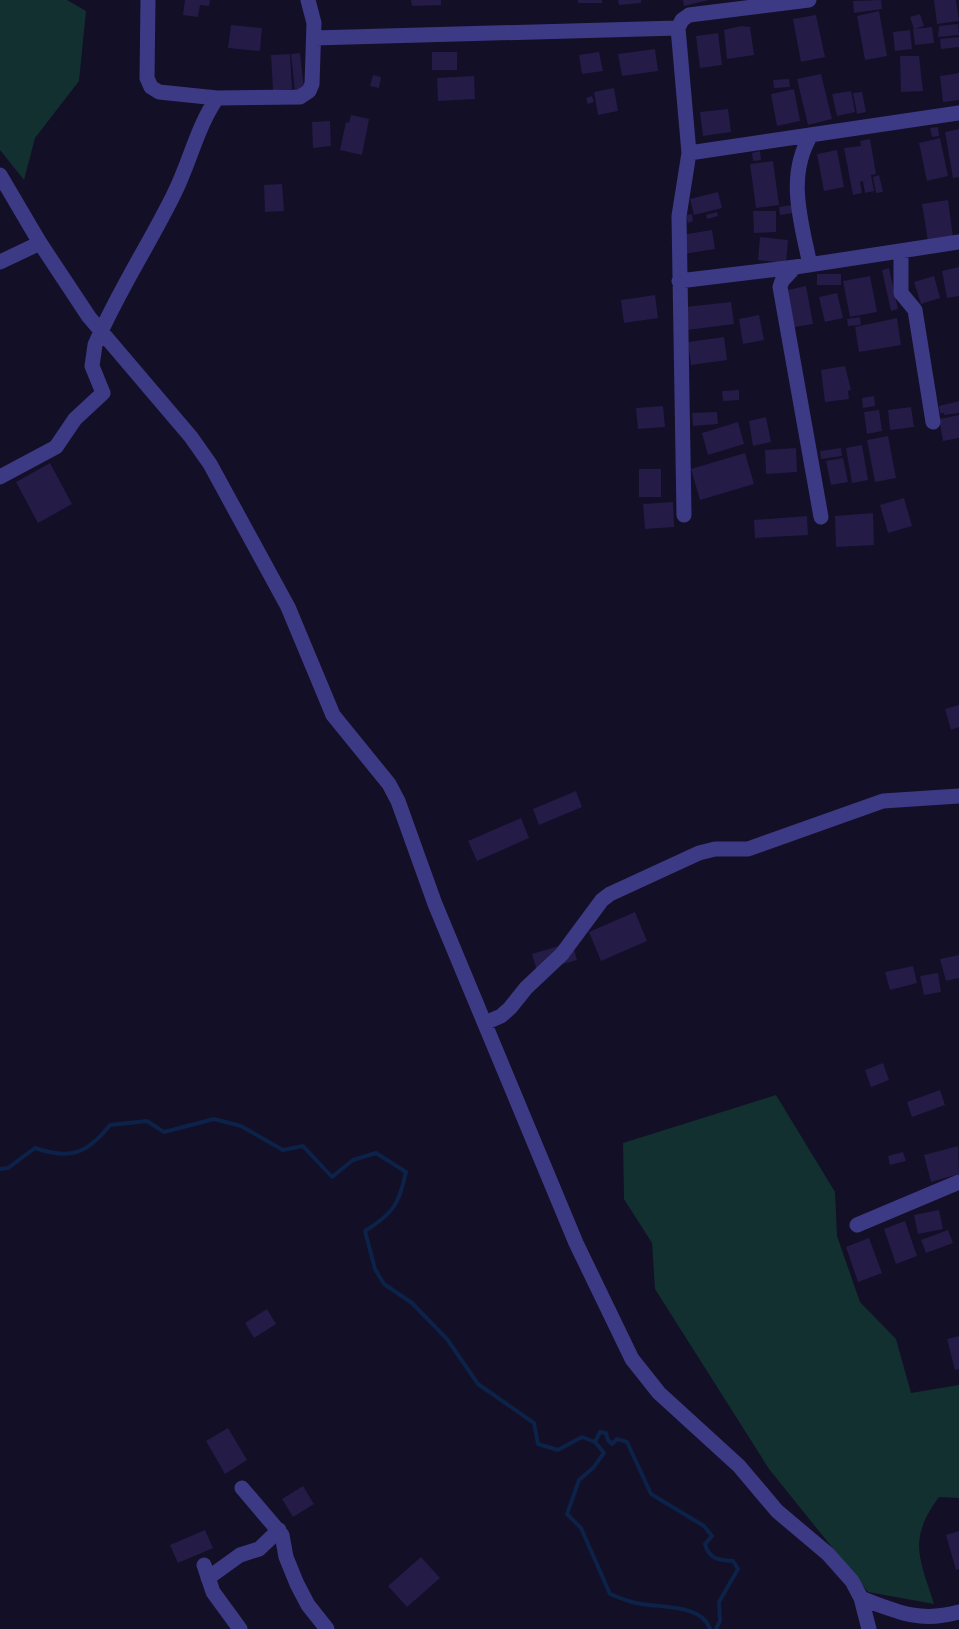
<svg xmlns="http://www.w3.org/2000/svg" width="959" height="1629" font-family="Montserrat,sans-serif">
<style>
.green{fill:#12302f}
.lines{fill:none;stroke-linecap:round;stroke-linejoin:round}
.stream{stroke:#0c2248;stroke-width:4}
.building{fill:#241b47}
.street{stroke:#3d3a85;stroke-width:15}
</style>
<rect width="100%" height="100%" fill="#130f26"/>
<path class="green" d="M 0,0 L 67,0 L 86,11 L 79,81 L 35,138 L 24,180 L 0,150 Z
M 776,1095 L 835,1192 L 837,1236 L 860,1302 L 896,1339 L 911,1393 L 959,1385 L 959,1498 L 939,1497 C 907,1540 920,1559 934,1604 L 868,1592 L 769,1469 L 655,1289 L 652,1243 L 624,1199 L 623,1143 Z"/>
<g class="lines">
<path class="stream" d="M 0,1169 L 8,1168 L 35,1148 C 70,1160 87,1154 110,1125 L 147,1121 L 164,1132 L 214,1119 L 241,1126 L 283,1150 L 303,1146 L 332,1177 L 353,1160 L 376,1153 L 406,1172 C 399,1204 394,1213 365,1231 L 375,1269 L 384,1284 L 412,1303 L 447,1339 L 478,1384 L 534,1423 L 538,1444 L 558,1450 L 582,1437 L 595,1442 L 604,1453 L 593,1468 L 579,1480 L 567,1514 L 581,1528 L 610,1594 C 617,1597 625,1600 632,1602 C 655,1609 701,1602 710,1629
M 595,1442 L 600,1432 L 606,1433 L 608,1440 L 612,1444 L 617,1439 L 627,1442 L 651,1494 L 704,1526 L 712,1536 L 705,1544 C 709,1559 718,1560 733,1561 L 738,1569 L 719,1602 L 720,1621 L 716,1629"/>
</g>
<path class="building" d="M 185,0 L 210,0 L 209,6 L 200,5 L 198,17 L 183,15 Z
M 411,0 L 441,0 L 441,5 L 412,6 Z
M 578,0 L 602,0 L 602,3 L 578,3 Z
M 618,0 L 641,0 L 641,3 L 619,5 Z
M 683,0 L 709,0 L 684,6 Z
M 881,0 L 882,9 L 854,13 L 853,1 Z
M 934,0 L 956,0 L 959,21 L 937,24 Z
M 879,11 L 887,56 L 865,60 L 857,16 Z
M 920,14 L 924,26 L 914,29 L 910,17 Z
M 816,15 L 825,57 L 801,62 L 793,19 Z
M 958,24 L 959,35 L 938,37 L 939,26 Z
M 231,25 L 262,28 L 260,51 L 228,48 Z
M 741,26 L 750,27 L 754,55 L 727,59 L 724,30 Z
M 932,27 L 934,43 L 915,45 L 913,29 Z
M 910,30 L 912,49 L 895,51 L 893,32 Z
M 718,33 L 722,65 L 700,68 L 696,36 Z
M 959,37 L 959,47 L 941,49 L 940,39 Z
M 655,49 L 658,71 L 622,76 L 618,54 Z
M 432,52 L 457,52 L 457,70 L 432,70 Z
M 599,52 L 603,71 L 582,74 L 579,55 Z
M 300,53 L 304,89 L 295,91 L 291,54 Z
M 290,54 L 292,89 L 273,90 L 271,55 Z
M 900,56 L 919,56 L 923,91 L 901,92 Z
M 959,73 L 959,100 L 943,102 L 940,76 Z
M 821,74 L 832,119 L 808,125 L 797,79 Z
M 373,75 L 381,77 L 379,88 L 370,86 Z
M 474,76 L 475,99 L 438,101 L 437,78 Z
M 789,79 L 790,87 L 774,88 L 773,80 Z
M 614,88 L 618,111 L 598,115 L 594,92 Z
M 794,89 L 800,121 L 777,126 L 771,94 Z
M 851,91 L 855,112 L 837,116 L 832,94 Z
M 862,92 L 866,112 L 857,114 L 853,93 Z
M 592,96 L 594,102 L 588,104 L 586,98 Z
M 728,109 L 731,132 L 703,136 L 700,112 Z
M 351,115 L 369,119 L 362,155 L 340,150 L 346,122 L 349,123 Z
M 330,121 L 331,146 L 313,148 L 312,122 Z
M 938,127 L 939,136 L 932,137 L 930,128 Z
M 959,129 L 959,177 L 953,178 L 945,132 Z
M 940,138 L 948,176 L 927,181 L 919,143 Z
M 870,139 L 876,174 L 871,175 L 874,191 L 865,193 L 863,181 L 860,182 L 862,193 L 853,195 L 844,148 L 861,146 L 860,141 Z
M 837,150 L 844,187 L 824,191 L 817,154 Z
M 760,151 L 761,160 L 753,161 L 752,153 Z
M 773,161 L 779,205 L 756,208 L 750,164 Z
M 879,175 L 883,192 L 876,193 L 873,177 Z
M 282,184 L 284,211 L 265,212 L 264,185 Z
M 718,192 L 722,208 L 694,215 L 690,199 Z
M 948,200 L 953,237 L 928,241 L 922,204 Z
M 792,205 L 793,213 L 780,215 L 779,207 Z
M 753,211 L 776,211 L 776,232 L 754,233 Z
M 717,212 L 718,216 L 707,219 L 706,215 Z
M 692,214 L 693,221 L 688,223 L 686,215 Z
M 712,230 L 715,249 L 684,254 L 681,235 Z
M 760,237 L 788,240 L 786,263 L 758,260 Z
M 959,267 L 959,296 L 947,298 L 942,271 Z
M 889,268 L 898,309 L 891,311 L 882,270 Z
M 817,274 L 841,274 L 841,285 L 817,285 Z
M 870,276 L 877,312 L 850,317 L 843,281 Z
M 934,276 L 940,298 L 921,304 L 914,282 Z
M 806,286 L 813,324 L 794,327 L 788,290 Z
M 837,293 L 843,318 L 825,322 L 819,297 Z
M 655,295 L 658,318 L 624,323 L 621,300 Z
M 731,302 L 734,324 L 687,330 L 685,307 Z
M 759,315 L 764,340 L 743,344 L 739,319 Z
M 860,317 L 861,325 L 848,326 L 847,319 Z
M 897,318 L 901,345 L 859,352 L 855,327 Z
M 724,337 L 727,360 L 691,365 L 688,342 Z
M 845,366 L 851,390 L 848,391 L 849,399 L 825,402 L 821,370 Z
M 739,390 L 739,400 L 723,401 L 722,391 Z
M 874,396 L 875,406 L 863,408 L 862,398 Z
M 959,401 L 959,413 L 944,415 L 944,413 L 940,413 L 939,406 Z
M 663,406 L 665,427 L 638,429 L 636,408 Z
M 911,407 L 914,427 L 890,430 L 888,410 Z
M 879,410 L 882,431 L 867,434 L 864,412 Z
M 717,412 L 718,424 L 693,426 L 692,413 Z
M 959,415 L 959,438 L 943,441 L 939,419 Z
M 766,417 L 771,442 L 753,446 L 749,421 Z
M 738,422 L 744,444 L 708,455 L 702,433 Z
M 888,436 L 896,478 L 875,482 L 867,440 Z
M 862,445 L 868,480 L 852,483 L 846,448 Z
M 796,448 L 797,472 L 766,474 L 765,450 Z
M 841,448 L 842,456 L 821,459 L 820,451 Z
M 745,453 L 754,484 L 700,500 L 691,469 Z
M 843,458 L 848,482 L 831,485 L 826,461 Z
M 50,463 L 72,504 L 38,523 L 16,482 Z
M 639,469 L 661,469 L 661,497 L 639,497 Z
M 904,498 L 912,526 L 888,533 L 880,505 Z
M 673,502 L 674,527 L 645,529 L 643,504 Z
M 873,513 L 874,545 L 836,547 L 835,516 Z
M 807,516 L 808,535 L 755,538 L 754,520 Z
M 959,705 L 959,727 L 951,730 L 945,709 Z
M 576,791 L 582,807 L 539,825 L 533,809 Z
M 521,818 L 529,838 L 477,861 L 468,841 Z
M 635,912 L 647,941 L 601,961 L 589,932 Z
M 572,942 L 577,960 L 537,971 L 532,954 Z
M 959,955 L 959,978 L 946,981 L 940,959 Z
M 913,966 L 917,983 L 890,990 L 885,972 Z
M 938,973 L 941,992 L 924,995 L 920,976 Z
M 883,1063 L 889,1080 L 871,1087 L 865,1070 Z
M 940,1090 L 945,1105 L 912,1117 L 907,1102 Z
M 958,1146 L 959,1174 L 931,1182 L 924,1155 Z
M 903,1152 L 906,1161 L 890,1165 L 888,1156 Z
M 939,1210 L 943,1229 L 918,1234 L 914,1215 Z
M 905,1221 L 917,1256 L 896,1264 L 884,1229 Z
M 948,1230 L 953,1243 L 926,1253 L 921,1240 Z
M 869,1238 L 882,1273 L 858,1282 L 846,1247 Z
M 267,1309 L 276,1324 L 254,1338 L 245,1323 Z
M 959,1336 L 959,1369 L 955,1370 L 947,1339 Z
M 228,1428 L 247,1460 L 225,1474 L 206,1441 Z
M 303,1486 L 314,1504 L 293,1517 L 282,1499 Z
M 205,1530 L 213,1548 L 178,1563 L 170,1545 Z
M 959,1531 L 959,1569 L 956,1570 L 946,1535 Z
M 421,1557 L 440,1578 L 407,1607 L 388,1586 Z"/>
<g class="lines">
<path class="street" d="M 148,0 L 147,78 L 151,87 L 159,92 L 217,98 L 300,97 L 309,91 L 312,84 L 314,23 L 308,0
M 314,38 L 678,28
M 689,153 L 959,113
M 0,175 L 40,243 L 89,317 L 191,437 L 210,464 L 288,607 L 333,715 L 389,784 L 398,801 L 435,904 L 576,1243 L 632,1359 L 659,1393 L 739,1466 L 777,1511 L 828,1554 L 852,1581 L 861,1598 L 869,1629
M 901,251 L 901,293 L 915,310 L 933,422
M 0,262 L 40,243
M 810,265 C 801,221 786,176 811,135
M 795,267 L 782,281 L 780,287 L 821,517
M 679,281 L 795,267 L 959,242
M 0,477 L 56,447 L 75,419 L 103,393 L 92,366 L 95,345 C 117,293 149,245 174,194 C 190,162 197,127 217,98
M 684,515 L 679,216 L 689,153 L 678,28 L 682,20 L 689,15 L 809,0
M 485,1023 L 501,1016 L 510,1008 L 526,988 L 562,954 L 602,900 L 610,894 L 699,853 L 715,849 L 748,849 L 883,801 L 959,796
M 857,1225 L 959,1182
M 242,1488 L 282,1535 L 286,1557 L 297,1584 L 308,1605 L 327,1629
M 204,1565 L 213,1592 L 240,1629
M 208,1578 L 240,1555 L 259,1549 L 279,1530
M 861,1598 C 897,1612 920,1623 959,1612"/>
</g>
</svg>
